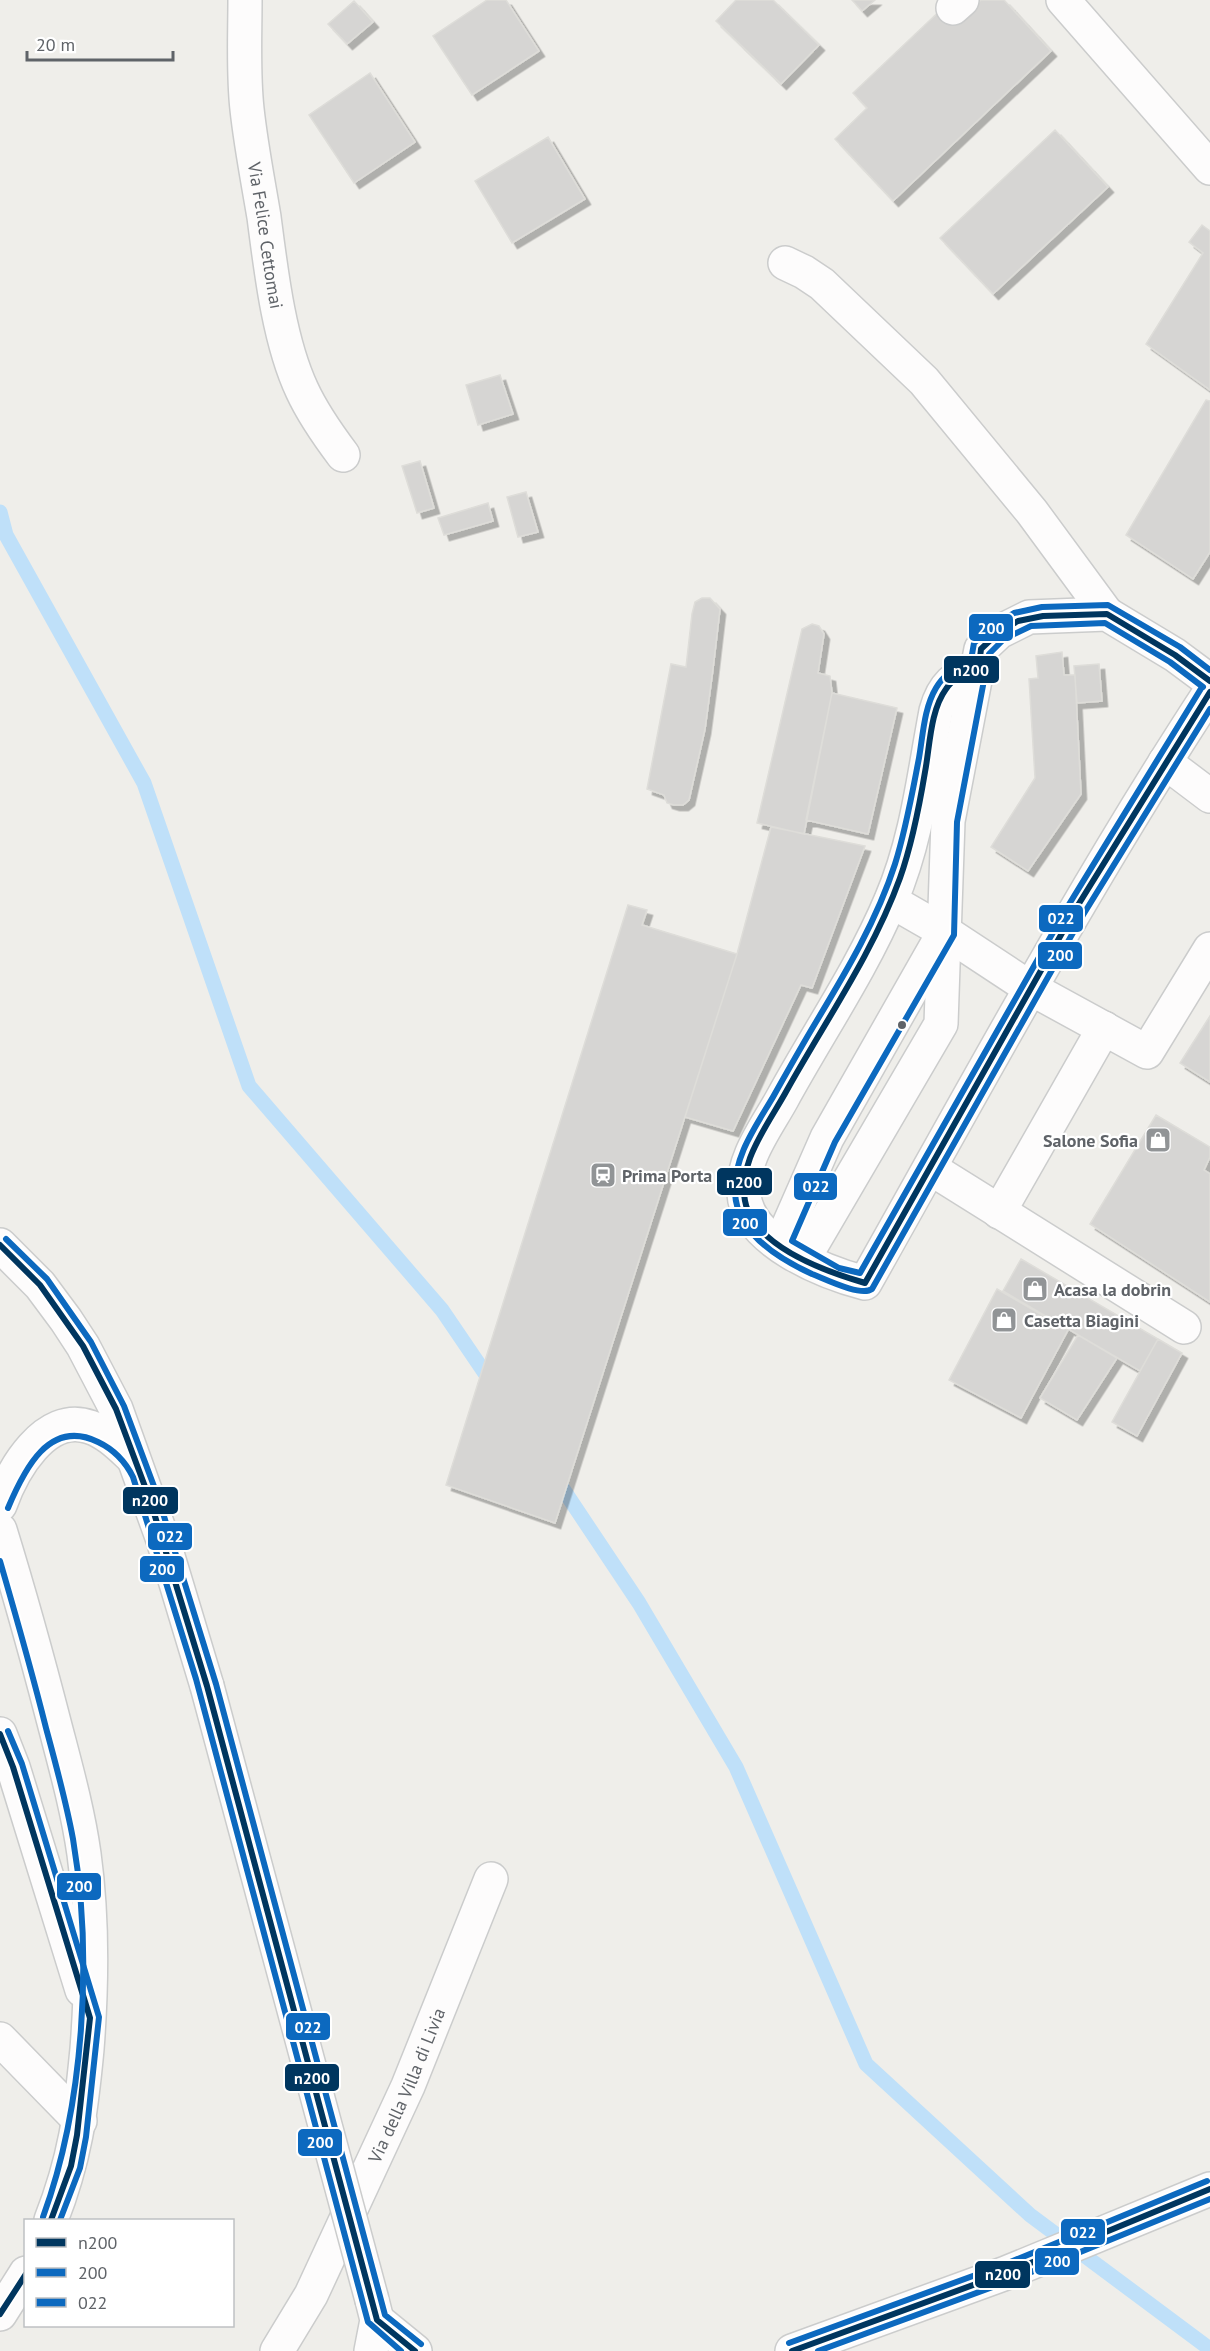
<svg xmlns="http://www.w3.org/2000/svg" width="1210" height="2351" font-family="'PT Sans',sans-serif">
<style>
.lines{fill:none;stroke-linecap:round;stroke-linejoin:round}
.stream{stroke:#bfe0f9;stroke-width:15}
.building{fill:#d6d5d3;stroke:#deddd9;stroke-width:1.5;filter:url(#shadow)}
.minor-casing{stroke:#cbcccc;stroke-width:36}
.minor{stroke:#fdfcfc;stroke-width:33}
.minor-bridge-casing{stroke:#cbcccc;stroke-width:36;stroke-linecap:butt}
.minor-bridge{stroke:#fdfcfc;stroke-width:33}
.bus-1-casing{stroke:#fff;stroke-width:10}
.bus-2-casing{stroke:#fff;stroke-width:10}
.bus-3-casing{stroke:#fff;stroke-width:10}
.bus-1{stroke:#00365f;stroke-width:6}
.bus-2{stroke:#0c69bf;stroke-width:6}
.bus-3{stroke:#0c69bf;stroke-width:6}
.bus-dot{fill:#5f6368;stroke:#fff;stroke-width:2}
.labels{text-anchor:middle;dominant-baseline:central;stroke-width:4.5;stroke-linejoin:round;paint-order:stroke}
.street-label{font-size:18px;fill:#5f6368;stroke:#fff}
.poi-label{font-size:18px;font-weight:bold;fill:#5f6368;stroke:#fff;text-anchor:start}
.line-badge{stroke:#fff;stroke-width:2}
.badge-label{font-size:16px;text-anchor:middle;font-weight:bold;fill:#fff}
</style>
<defs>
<filter id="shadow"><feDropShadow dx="5.5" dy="5.5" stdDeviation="0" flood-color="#0004"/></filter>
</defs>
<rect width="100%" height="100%" fill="#efeeea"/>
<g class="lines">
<path class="stream" d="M 0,512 L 6,535 L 144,783 L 249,1086 L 442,1310 L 493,1385
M 555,1477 L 639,1603 L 736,1767 L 866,2064 L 1030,2215 L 1210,2349"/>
</g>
<path class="building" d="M 487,0 L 506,0 L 539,51 L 472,95 L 433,36 Z
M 736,0 L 773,0 L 819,45 L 781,84 L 716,21 Z
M 852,0 L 875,0 L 862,11 Z
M 981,0 L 1004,0 L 1051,51 L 893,201 L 835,139 L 867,108 L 853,93 L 948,3 L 962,18 Z
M 354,1 L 373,22 L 347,44 L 328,24 Z
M 370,73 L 415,142 L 354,183 L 309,115 Z
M 1055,130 L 1108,187 L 993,294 L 940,238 Z
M 548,137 L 585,199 L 512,243 L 475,181 Z
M 1202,225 L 1210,231 L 1210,390 L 1146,344 L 1203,253 L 1189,242 Z
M 500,375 L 513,414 L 478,425 L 466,385 Z
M 1206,400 L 1210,401 L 1210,552 L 1193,579 L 1126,535 Z
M 420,461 L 434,508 L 417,513 L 402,466 Z
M 526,492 L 538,532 L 518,537 L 507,497 Z
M 488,503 L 493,521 L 444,535 L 438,518 Z
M 702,598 L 710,598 L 720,609 L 713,669 L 705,729 L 689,800 L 683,805 L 674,805 L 667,803 L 664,795 L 647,789 L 671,664 L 686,667 L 692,614 L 695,602 Z
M 812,624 L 819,626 L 824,634 L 818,673 L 830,676 L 832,693 L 804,834 L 757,823 L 802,629 Z
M 1062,652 L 1064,675 L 1075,675 L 1081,794 L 1028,871 L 991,847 L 1035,778 L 1029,679 L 1038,678 L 1036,656 Z
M 1099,664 L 1102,701 L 1077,703 L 1074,666 Z
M 832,693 L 897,708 L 868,834 L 806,820 Z
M 771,827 L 865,846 L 812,988 L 801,985 L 733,1131 L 685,1117 L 737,954 Z
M 628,905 L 647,910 L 642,925 L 737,954 L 555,1523 L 446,1485 Z
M 1210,1016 L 1210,1082 L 1180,1063 Z
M 1156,1115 L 1210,1147 L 1210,1157 L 1204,1170 L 1210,1174 L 1210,1302 L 1090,1224 Z
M 1021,1259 L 1158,1339 L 1140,1371 L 1003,1291 Z
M 997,1289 L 1068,1330 L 1021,1418 L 949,1380 Z
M 1078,1335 L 1117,1358 L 1077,1420 L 1040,1398 Z
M 1158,1339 L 1182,1353 L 1137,1436 L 1112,1422 Z"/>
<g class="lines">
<g class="minor-casing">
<g id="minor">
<path id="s1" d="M 245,0 C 245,36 243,73 247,109 C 251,146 258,181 264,217 C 271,271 279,341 302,390 C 313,414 328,435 343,455"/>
<path d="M 1063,0 L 1210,168"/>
<path d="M 953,8 L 962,0"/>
<path d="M 785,263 L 804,272 L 822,284 L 924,381 L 1032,512 L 1107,614"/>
<path d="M 979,666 C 955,676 943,685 936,711 C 924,774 917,840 891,900 C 862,969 818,1033 782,1099 C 766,1128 741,1160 744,1194 C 747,1242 826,1273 865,1283 C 977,1084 1085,883 1210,692"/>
<path d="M 1165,762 L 1210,796"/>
<path d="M 891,901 L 945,932 L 1030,988 L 1147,1052 L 1210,949"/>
<path d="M 930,1168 L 1184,1327"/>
<path d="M 999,1212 L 1104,1028"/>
<path d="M 0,1245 L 40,1285 L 66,1320 L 83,1346 L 116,1409 L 163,1540 L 207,1686"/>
<path d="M 780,1245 L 827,1138 L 942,936"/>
<path d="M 804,1258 L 941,1024 L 948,821 L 981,649 L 999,632 L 1029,617 L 1107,614 L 1175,655 L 1210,681"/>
<path d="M 0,1505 C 12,1471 45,1411 90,1427 C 106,1432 120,1446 132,1457"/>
<path d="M 0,1530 C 20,1595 38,1660 55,1726 C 66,1768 78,1811 84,1854 C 93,1919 92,1984 87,2049 C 81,2113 75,2159 51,2220"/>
<path d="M 0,1734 L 13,1767 L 82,1990"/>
<path d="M 0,2039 L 80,2121"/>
<path d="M 0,2314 L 26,2273"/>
<path d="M 377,2320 L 415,2351"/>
<path id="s2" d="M 277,2351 L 311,2295 L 408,2086 L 491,1879"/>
<path d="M 371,2351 L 377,2320 L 372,2300"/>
<path d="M 792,2351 L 1006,2273 L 1210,2189"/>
</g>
</g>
<use href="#minor" class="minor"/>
<g class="minor-bridge-casing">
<path id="minor-bridge" d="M 207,1686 L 372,2300"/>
</g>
<use href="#minor-bridge" class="minor-bridge"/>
<g class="bus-1-casing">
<path id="bus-1" d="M 1210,681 L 1175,655 L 1107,614 L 1043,616 L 1018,621 L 999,632 L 981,649 L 979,666 C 967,672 954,677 946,689 C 930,711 930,746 925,772 C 919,808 912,844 900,878 C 873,953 826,1020 787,1090 C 775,1112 759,1134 750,1158 C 744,1175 741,1194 748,1211 C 765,1250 827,1272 865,1283 L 1075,910 L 1210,692
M 0,1245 L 40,1285 L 83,1346 L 116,1409 L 150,1500 L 207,1686 L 377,2320 L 415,2351
M 0,1734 L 13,1767 L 90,2018 L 77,2135 L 71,2166 L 51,2220
M 0,2314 L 26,2274
M 792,2351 L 1006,2273 L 1210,2189"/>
</g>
<g class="bus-2-casing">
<path id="bus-2" d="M 1210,670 L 1180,647 L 1108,605 L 1042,607 L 1014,613 L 994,625 L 974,643 L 971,660 C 957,666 944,674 936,688 C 924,708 923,735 919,758 C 912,794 906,829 895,864 C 877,920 846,972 816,1022 C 801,1047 787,1072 773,1097 C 756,1126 733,1157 735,1193 C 737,1233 779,1259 812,1274 C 825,1279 861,1297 872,1289 L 1083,915 L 1210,709
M 8,1508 C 24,1470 49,1418 98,1442 C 115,1450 125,1461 133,1477 L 196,1679 L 368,2322 L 401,2351
M 0,1561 C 16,1616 32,1672 46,1728 C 56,1765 66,1801 73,1839 C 93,1957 84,2105 43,2217
M 818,2351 L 1009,2281 L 1210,2199"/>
</g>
<g class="bus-3-casing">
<path id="bus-3" d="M 1202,687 L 1068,906 L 860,1273 L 839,1268 L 792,1241 L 835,1142 L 954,935 L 957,822 L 989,654 L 1004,639 L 1031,626 L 1105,623 L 1170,662 L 1203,687
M 6,1239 L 47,1279 L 91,1342 L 124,1406 L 158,1497 L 216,1684 L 385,2315 L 421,2344
M 8,1731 L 22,1764 L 99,2017 L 86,2137 L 80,2168 L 60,2220
M 789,2343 L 1003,2265 L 1207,2181"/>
</g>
<use href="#bus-1" class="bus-1"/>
<use href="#bus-2" class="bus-2"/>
<use href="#bus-3" class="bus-3"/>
</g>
<defs>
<g id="shop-square" transform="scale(1.35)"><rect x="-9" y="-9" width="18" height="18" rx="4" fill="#919496" stroke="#fff"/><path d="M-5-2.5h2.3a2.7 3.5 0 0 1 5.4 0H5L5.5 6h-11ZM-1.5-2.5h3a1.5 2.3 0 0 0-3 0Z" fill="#fff"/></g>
<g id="station-square" transform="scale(1.35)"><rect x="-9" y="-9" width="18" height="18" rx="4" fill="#919496" stroke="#fff"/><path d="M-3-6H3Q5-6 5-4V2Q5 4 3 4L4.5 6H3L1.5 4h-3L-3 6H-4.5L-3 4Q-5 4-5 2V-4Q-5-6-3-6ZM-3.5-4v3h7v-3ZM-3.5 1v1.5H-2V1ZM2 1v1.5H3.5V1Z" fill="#fff"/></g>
</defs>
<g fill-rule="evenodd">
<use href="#shop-square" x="1158" y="1140"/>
<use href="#station-square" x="603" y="1175"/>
<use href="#shop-square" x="1035" y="1289"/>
<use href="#shop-square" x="1004" y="1320"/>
</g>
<circle class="bus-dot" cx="902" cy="1025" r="5"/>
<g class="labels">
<g class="street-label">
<text stroke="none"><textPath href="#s1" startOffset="237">Via Felice Cettomai</textPath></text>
<text stroke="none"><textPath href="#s2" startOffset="296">Via della Villa di Livia</textPath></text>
</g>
<g class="poi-label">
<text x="1138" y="1140" text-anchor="end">Salone Sofia</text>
<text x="622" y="1175">Prima Porta</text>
<text x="1054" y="1289">Acasa la dobrin</text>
<text x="1024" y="1320">Casetta Biagini</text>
</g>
</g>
<g class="line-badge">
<rect x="968" y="613" width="46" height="29" rx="6" fill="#0c69bf"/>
<rect x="943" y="655" width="57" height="29" rx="6" fill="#00365f"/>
<rect x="1038" y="904" width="46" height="29" rx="6" fill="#0c69bf"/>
<rect x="1037" y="941" width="46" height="29" rx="6" fill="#0c69bf"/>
<rect x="716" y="1167" width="57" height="29" rx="6" fill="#00365f"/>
<rect x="793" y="1172" width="45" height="29" rx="6" fill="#0c69bf"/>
<rect x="722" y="1208" width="46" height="29" rx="6" fill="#0c69bf"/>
<rect x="122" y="1486" width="57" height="29" rx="6" fill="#00365f"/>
<rect x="147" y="1522" width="46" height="29" rx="6" fill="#0c69bf"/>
<rect x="139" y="1555" width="46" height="28" rx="6" fill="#0c69bf"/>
<rect x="56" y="1872" width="46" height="29" rx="6" fill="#0c69bf"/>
<rect x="285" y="2012" width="46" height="29" rx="6" fill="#0c69bf"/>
<rect x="284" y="2063" width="56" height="29" rx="6" fill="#00365f"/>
<rect x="297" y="2128" width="46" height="29" rx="6" fill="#0c69bf"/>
<rect x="1060" y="2218" width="46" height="28" rx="6" fill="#0c69bf"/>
<rect x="1034" y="2247" width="46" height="29" rx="6" fill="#0c69bf"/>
<rect x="974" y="2260" width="57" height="29" rx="6" fill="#00365f"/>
</g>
<g class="badge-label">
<text x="991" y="634">200</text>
<text x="971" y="676">n200</text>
<text x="1061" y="924">022</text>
<text x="1060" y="961">200</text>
<text x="744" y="1188">n200</text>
<text x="816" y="1192">022</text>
<text x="745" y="1229">200</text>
<text x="150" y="1506">n200</text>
<text x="170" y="1542">022</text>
<text x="162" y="1575">200</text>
<text x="79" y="1892">200</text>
<text x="308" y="2033">022</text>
<text x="312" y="2084">n200</text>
<text x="320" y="2148">200</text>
<text x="1083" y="2238">022</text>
<text x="1057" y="2267">200</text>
<text x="1003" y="2280">n200</text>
</g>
<rect x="24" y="2219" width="210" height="108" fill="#ffffff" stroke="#bfc1c3" stroke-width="1.5"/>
<rect x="36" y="2238" width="30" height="9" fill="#00365f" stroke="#bfc1c3" stroke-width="1.5"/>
<text x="78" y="2249" font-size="18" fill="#5f6368">n200</text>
<rect x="36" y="2268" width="30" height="9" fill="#0c69bf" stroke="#bfc1c3" stroke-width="1.5"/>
<text x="78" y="2279" font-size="18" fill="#5f6368">200</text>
<rect x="36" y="2298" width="30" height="9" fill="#0c69bf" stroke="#bfc1c3" stroke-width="1.5"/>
<text x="78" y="2309" font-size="18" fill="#5f6368">022</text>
<path d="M27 51v9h146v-9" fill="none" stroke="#5f6368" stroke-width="3"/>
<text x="36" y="51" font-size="18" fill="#5f6368" stroke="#ffffff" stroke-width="4.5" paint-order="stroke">20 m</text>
</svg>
